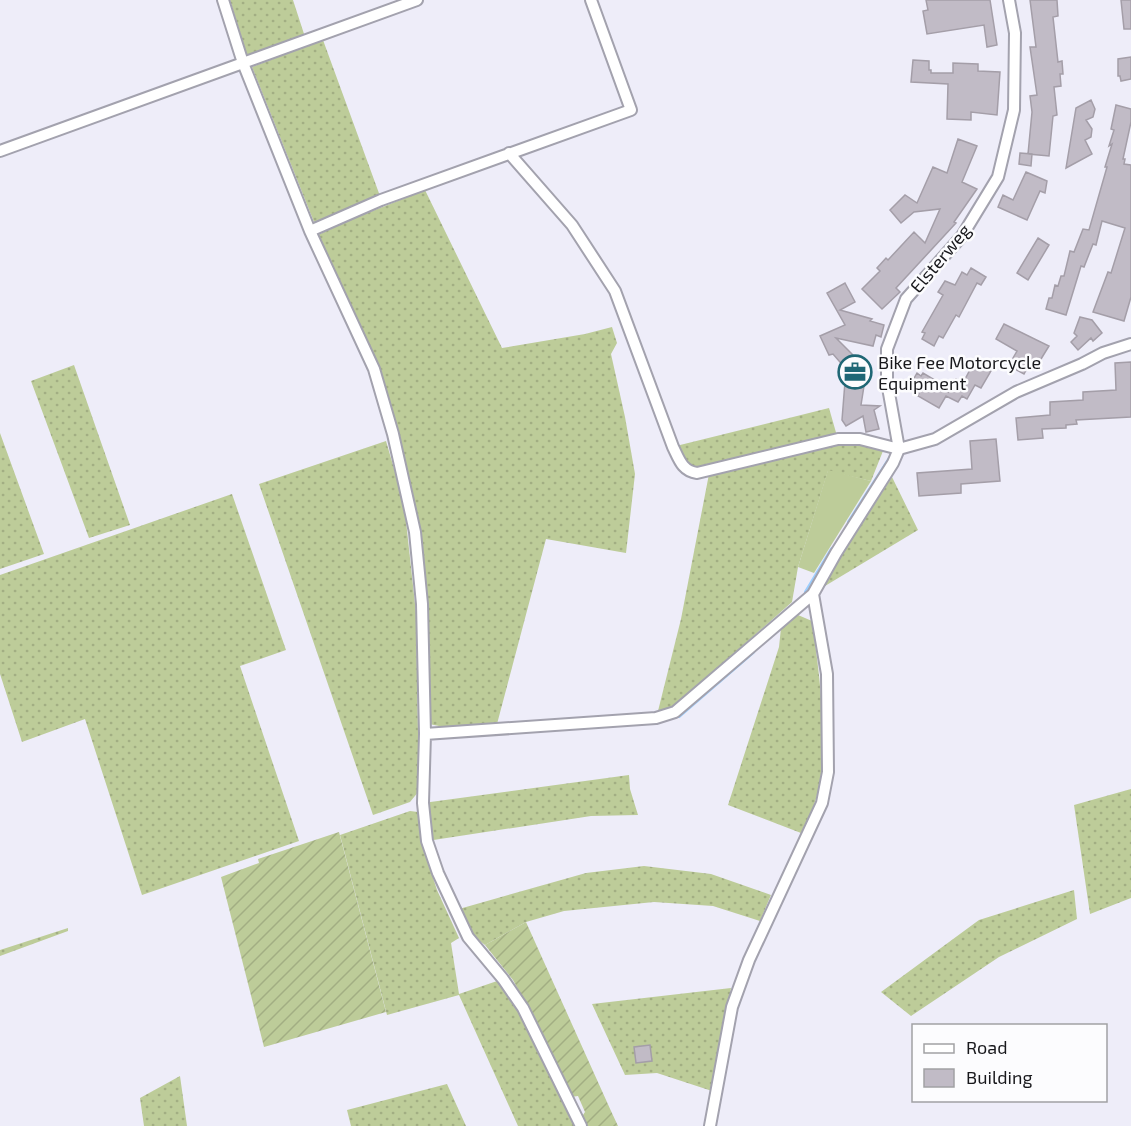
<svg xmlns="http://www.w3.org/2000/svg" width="1131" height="1126" font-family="'Exo 2',sans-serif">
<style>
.grass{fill:url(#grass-dots)}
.park{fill:#bdcc99}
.garden{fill:url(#garden-furrows)}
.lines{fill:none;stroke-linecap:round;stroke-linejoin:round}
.stream{stroke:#9ccefe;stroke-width:4}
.building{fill:#c1bbc6;stroke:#a49ea8;stroke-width:1.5}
.minor-casing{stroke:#a3a2ae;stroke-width:14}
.minor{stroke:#fff;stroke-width:10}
.labels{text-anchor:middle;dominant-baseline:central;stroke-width:5;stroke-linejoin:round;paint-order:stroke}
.street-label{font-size:18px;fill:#18181c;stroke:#fcfcfe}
.poi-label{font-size:18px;fill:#18181c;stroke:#fcfcfe;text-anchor:start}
</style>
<defs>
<pattern id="grass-dots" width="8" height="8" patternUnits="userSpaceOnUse" patternTransform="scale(1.5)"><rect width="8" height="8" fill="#bdcc99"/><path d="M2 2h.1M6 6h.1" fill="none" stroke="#a2ae83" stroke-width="1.8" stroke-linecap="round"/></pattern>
<pattern id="garden-furrows" width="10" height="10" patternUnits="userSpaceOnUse" patternTransform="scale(1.5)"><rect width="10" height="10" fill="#bdcc99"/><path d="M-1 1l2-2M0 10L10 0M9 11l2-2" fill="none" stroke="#a2ae83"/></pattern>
</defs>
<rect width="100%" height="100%" fill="#eeedf9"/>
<path class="grass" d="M 230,0 L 293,0 L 305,37 L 247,55 Z
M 323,40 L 380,196 L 314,222 L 252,67 Z
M 425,190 L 502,348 L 585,334 L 612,327 L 617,343 L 611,354 L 625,417 L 635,474 L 626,553 L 546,539 L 497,724 L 444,727 L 429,724 L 428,625 L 421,541 L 393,413 L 375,363 L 318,235 L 350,220 Z
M 74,365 L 130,525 L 89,538 L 31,381 Z
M 829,408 L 837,436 L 696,467 L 686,465 L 676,446 Z
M 0,433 L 44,554 L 0,569 Z
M 386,441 L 404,503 L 416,613 L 419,791 L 410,802 L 373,815 L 259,484 Z
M 837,443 L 861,443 L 883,451 L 871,481 L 828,471 L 798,567 L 792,602 L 676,705 L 658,711 L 681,619 L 709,474 Z
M 892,477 L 918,530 L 820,589 Z
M 232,494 L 286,650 L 240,666 L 299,841 L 142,895 L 85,719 L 22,742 L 0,674 L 0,575 Z
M 798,615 L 812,621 C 819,671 830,747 817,795 C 814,808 806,821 801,833 L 728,805 L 779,647 L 781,628 Z
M 629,775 L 630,789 L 638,815 L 591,816 L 427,841 L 423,803 Z
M 1131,789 L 1131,898 L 1090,914 L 1074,805 Z
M 410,811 L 418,812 L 423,847 L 437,890 L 459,938 L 451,943 L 459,994 L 503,979 L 581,1126 L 518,1126 L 459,995 L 387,1015 L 340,835 Z
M 644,866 L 711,874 L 771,895 L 760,921 L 713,906 L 654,902 L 564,911 L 526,922 L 485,945 L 476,938 L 459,909 L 586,873 Z
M 1074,890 L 1077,919 L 999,957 L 911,1016 L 881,992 L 979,920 Z
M 68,928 L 68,931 L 0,956 L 0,950 Z
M 731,988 L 712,1091 L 657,1073 L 625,1075 L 592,1004 Z
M 180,1076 L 187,1126 L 144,1126 L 140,1098 Z
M 447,1084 L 466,1126 L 351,1126 L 347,1110 Z"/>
<path class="park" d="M 828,470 L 871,481 L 814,573 L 798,567 Z"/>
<path class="garden" d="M 339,832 L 386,1012 L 264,1047 L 221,877 L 259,863 L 258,859 Z
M 526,922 L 611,1111 L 618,1126 L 585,1126 L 581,1118 L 585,1112 L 578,1096 L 571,1097 L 538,1026 L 513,980 L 485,945 Z"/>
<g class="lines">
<path class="stream" d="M 849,522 L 890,458
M 806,592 L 832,549
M 679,716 L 753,652"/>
</g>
<path class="building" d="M 926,0 L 990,0 L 997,45 L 987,47 L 984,25 L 927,34 L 923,11 L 928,10 Z
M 1030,0 L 1057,0 L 1058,16 L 1053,17 L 1058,62 L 1062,61 L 1063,74 L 1060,74 L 1061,86 L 1054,87 L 1057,115 L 1053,116 L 1049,156 L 1028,154 L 1032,112 L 1030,96 L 1037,95 L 1030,47 L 1036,47 Z
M 1121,0 L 1131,0 L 1131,29 L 1124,29 Z
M 1131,57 L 1131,79 L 1121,81 L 1120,76 L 1118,76 L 1118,59 Z
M 913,60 L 929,61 L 929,70 L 931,70 L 931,73 L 953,73 L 953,63 L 978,64 L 978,71 L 1000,72 L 997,115 L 971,112 L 971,120 L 947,119 L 948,84 L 911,82 Z
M 1091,100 L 1095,109 L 1093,117 L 1086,120 L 1092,129 L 1091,137 L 1085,140 L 1092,154 L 1066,168 L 1076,108 Z
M 1116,105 L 1131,109 L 1131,122 L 1123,159 L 1125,159 L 1124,164 L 1131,165 L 1131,297 L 1124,321 L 1093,312 L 1108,272 L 1111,273 L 1125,228 L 1102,221 L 1096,245 L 1093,244 L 1084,267 L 1081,266 L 1066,315 L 1046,309 L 1049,298 L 1052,298 L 1055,285 L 1058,286 L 1061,276 L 1064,276 L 1070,251 L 1074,252 L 1083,229 L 1089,230 L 1107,167 L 1105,167 L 1112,144 L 1109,146 L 1114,130 L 1111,129 Z
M 958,139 L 977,146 L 962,182 L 977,189 L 954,222 L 956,223 L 896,288 L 900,292 L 882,309 L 862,289 L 880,271 L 877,268 L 886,258 L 888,260 L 914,232 L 925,243 L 940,209 L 914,212 L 901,223 L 890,210 L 905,195 L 917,203 L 933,167 L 947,173 Z
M 1020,153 L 1032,154 L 1031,166 L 1019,164 Z
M 1026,172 L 1047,181 L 1045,193 L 1040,191 L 1027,220 L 998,207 L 1003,195 L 1013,200 Z
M 1038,238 L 1049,245 L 1028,280 L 1017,273 Z
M 971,268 L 986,277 L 981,285 L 977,283 L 959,317 L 956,315 L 943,338 L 939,336 L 934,346 L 922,339 L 925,333 L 922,332 L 943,295 L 938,292 L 945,281 L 955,285 L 962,272 L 967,275 Z
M 845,283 L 855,302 L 840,310 L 872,319 L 870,321 L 884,325 L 881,337 L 876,335 L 873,346 L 836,338 L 864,366 L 864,372 L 855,377 L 864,386 L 861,405 L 880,406 L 874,410 L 879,429 L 866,432 L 863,416 L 846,426 L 842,420 L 846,369 L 833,354 L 829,355 L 820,336 L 845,325 L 827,293 Z
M 1080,317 L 1092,320 L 1102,333 L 1093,341 L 1091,338 L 1078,350 L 1071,342 L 1077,336 L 1074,333 Z
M 1004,324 L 1049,346 L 1041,359 L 1038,358 L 1034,366 L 1030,363 L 1024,374 L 1011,367 L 1015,360 L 1013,358 L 1017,351 L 996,339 Z
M 1131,362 L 1131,417 L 1076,420 L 1077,424 L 1066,425 L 1066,428 L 1042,429 L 1043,438 L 1018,440 L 1016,418 L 1050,415 L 1050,402 L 1083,400 L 1083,392 L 1116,390 L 1115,363 Z
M 973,364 L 991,371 L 981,388 L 975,385 L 967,399 L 962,396 L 958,402 L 946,396 L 939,408 L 918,396 L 919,393 L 909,387 L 917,373 L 921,376 L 923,373 L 950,389 L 948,393 L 956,379 L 963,383 Z
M 996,439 L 1000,481 L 961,484 L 961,493 L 919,496 L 917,473 L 972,469 L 970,441 Z
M 650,1045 L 652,1061 L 636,1063 L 634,1047 Z"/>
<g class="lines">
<g class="minor-casing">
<path id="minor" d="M 223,0 L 243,63 L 310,231 L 374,369 L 393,434 L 415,532 L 422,604 L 425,734 L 423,803 L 427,841 L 438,873 L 468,937 L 503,979 L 523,1008 L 581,1126
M 0,151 L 417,0
M 509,153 L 572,225 L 615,291 L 673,447 C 679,459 682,471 697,473 L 838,439 L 860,439 L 899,449 L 935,439 L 1016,392 L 1082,364 L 1103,353 L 1131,344
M 310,231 L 381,200 L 631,110 L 591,0
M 425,734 L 656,718 L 675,712 L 813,594 L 836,553 L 893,463 L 899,449 L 887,382 L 887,349 L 906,299 L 962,236 L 998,177 L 1014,110 L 1015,33 L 1009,0
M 710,1126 L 732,1007 L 749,960 L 822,803 L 828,772 L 827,674 L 813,594"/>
</g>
<use href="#minor" class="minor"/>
</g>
<defs>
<g id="office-ring" transform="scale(1.725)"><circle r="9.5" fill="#fcfcfe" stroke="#1f6775" stroke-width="1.5"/><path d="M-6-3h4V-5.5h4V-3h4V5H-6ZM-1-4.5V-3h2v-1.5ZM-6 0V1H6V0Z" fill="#1f6775"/></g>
</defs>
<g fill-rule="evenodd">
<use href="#office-ring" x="855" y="372"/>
</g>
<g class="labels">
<g class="street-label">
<text transform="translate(940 258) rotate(-50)">Elsterweg</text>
</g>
<g class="poi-label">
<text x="878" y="362">Bike Fee Motorcycle<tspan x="878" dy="21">Equipment</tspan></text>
</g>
</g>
<rect x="912" y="1024" width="195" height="78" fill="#fcfcfe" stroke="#a1a1a4" stroke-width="1.5"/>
<rect x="924" y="1044" width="30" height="9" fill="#ffffff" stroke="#a1a1a4" stroke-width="1.5"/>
<text x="966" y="1054" font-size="18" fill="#18181c">Road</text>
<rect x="924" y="1069" width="30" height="18" fill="#c1bbc6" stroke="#a1a1a4" stroke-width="1.5"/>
<text x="966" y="1084" font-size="18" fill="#18181c">Building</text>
</svg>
